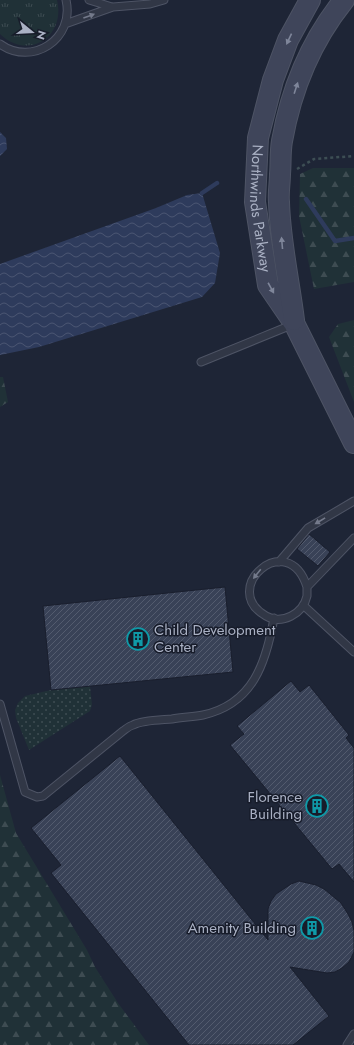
<svg xmlns="http://www.w3.org/2000/svg" width="354" height="1045" font-family="Jost,sans-serif">
<style>
.grass{fill:url(#grass-tufts)}
.forest{fill:url(#forest-firs)}
.park{fill:url(#park-dots)}
.water{fill:url(#water-waves)}
.lines{fill:none;stroke-linecap:round;stroke-linejoin:round}
.stream{stroke:#2e3b5c;stroke-width:4.5}
.building{fill:url(#building-hatch);stroke:#191e2d}
.lane-casing{stroke:#4e5465;stroke-width:9}
.secondary-casing{stroke:#4e5465;stroke-width:22}
.path{stroke:#3d4e54;stroke-width:2.5;stroke-dasharray:3 3;stroke-linecap:butt}
.lane{stroke:#313746;stroke-width:7}
.secondary{stroke:#3f455a;stroke-width:20}
.oneway{fill:#747a8b}
.oneway2{fill:#7f869a}
.labels{text-anchor:middle;dominant-baseline:central;stroke-width:3;stroke-linejoin:round;paint-order:stroke}
.street-label{font-size:15px;fill:#aab1c4;stroke:#171c2a}
.poi-label{font-size:15px;fill:#aab1c4;stroke:#171c2a;text-anchor:end}
</style>
<defs>
<pattern id="grass-tufts" width="24" height="20" patternUnits="userSpaceOnUse"><rect width="24" height="20" fill="#203137"/><path d="M3 7l-1-3M5 7V3M7 7l1-3M15 17l-1-3M17 17v-4M19 17l1-3" fill="none" stroke="#3e4c52"/></pattern>
<pattern id="forest-firs" width="22" height="20" patternUnits="userSpaceOnUse"><rect width="22" height="20" fill="#203137"/><path d="M5 1l3.5 6h-7zM16 11l3.5 6h-7z" fill="#3e4c52"/></pattern>
<pattern id="park-dots" width="8" height="8" patternUnits="userSpaceOnUse"><rect width="8" height="8" fill="#203137"/><path d="M2 2h.1M6 6h.1" fill="none" stroke="#3e4c52" stroke-width="1.8" stroke-linecap="round"/></pattern>
<pattern id="water-waves" width="16" height="10" patternUnits="userSpaceOnUse"><rect width="16" height="10" fill="#2e3b5c"/><path d="M0 5q4-4 8 0t8 0" fill="none" stroke="#4a5572"/></pattern>
<pattern id="building-hatch" width="6" height="6" patternUnits="userSpaceOnUse"><rect width="6" height="6" fill="#394257"/><path d="M-1 1l2-2M0 6l6-6M5 7l2-2" fill="none" stroke="#535b6e"/></pattern>
</defs>
<rect width="100%" height="100%" fill="#1e2536"/>
<path class="grass" d="M 0,0 L 57,0 C 66,37 28,61 0,34 Z"/>
<path class="forest" d="M 313,168 L 354,168 L 354,282 L 314,289 L 299,216 L 300,174 Z
M 354,320 L 354,402 L 329,337 L 338,324 Z
M 0,377 L 3,377 L 8,402 L 0,407 Z
M 0,775 L 16,833 L 87,950 L 95,967 L 118,1003 L 149,1045 L 0,1045 Z"/>
<path class="park" d="M 90,686 L 92,705 L 90,711 L 29,750 L 16,718 L 15,710 L 18,703 L 25,696 L 51,690 Z"/>
<path class="water" d="M 0,132 L 6,138 L 7,149 L 0,156 Z
M 202,193 L 220,253 L 215,283 L 202,297 L 39,347 L 0,355 L 0,264 L 156,208 L 187,195 Z"/>
<g class="lines">
<path class="stream" d="M 202,193 L 217,183
M 306,199 L 335,241 L 354,238"/>
</g>
<path class="building" d="M 309,534 L 330,552 L 318,566 L 297,549 Z
M 225,587 L 233,672 L 51,690 L 43,606 Z
M 291,681 L 300,692 L 309,685 L 349,735 L 346,738 L 354,748 L 354,882 L 339,864 L 332,869 L 230,745 L 244,734 L 237,726 Z
M 120,756 L 268,940 L 268,909 L 271,901 L 276,894 L 291,884 L 299,881 L 316,885 L 324,889 L 341,903 L 348,914 L 352,922 L 354,931 L 354,952 L 349,962 L 342,968 L 335,972 L 327,973 L 290,967 L 329,1016 L 293,1045 L 189,1045 L 51,873 L 61,865 L 31,828 Z"/>
<g class="lines">
<g class="lane-casing">
<path id="lane" d="M 89,0 L 112,7
M 65,24 L 113,7 L 150,4 L 164,0
M 0,44 C 32,67 75,39 66,0
M 201,362 L 294,324
M 279,562 L 308,528 L 354,501
M 307,587 C 288,527 218,589 266,616 C 282,625 303,614 307,596 C 307,593 307,590 307,587 L 354,538
M 303,605 L 354,652
M 0,704 L 25,792 L 37,797 L 43,796 L 123,731 C 126,729 129,726 133,725 C 143,720 161,720 172,719 C 182,717 193,717 203,715 C 253,704 266,663 274,618
M 347,1045 L 354,1034"/>
</g>
<g class="secondary-casing">
<g id="secondary">
<path id="s1" d="M 310,0 L 288,40 L 273,80 L 258,138 L 255,202 L 268,285 L 294,323 L 354,443"/>
<path d="M 294,320 C 289,280 280,241 279,202 C 278,193 280,183 280,174 C 281,163 280,152 282,141 C 291,90 311,41 344,0"/>
</g>
</g>
<path class="path" d="M 297,169 L 314,159 L 354,156"/>
<use href="#lane" class="lane"/>
<use href="#secondary" class="secondary"/>
</g>
<defs><path id="oneway-solid" d="M-6-.8H1V-3.2L6.5 0L1 3.2V.8H-6Z"/></defs>
<g class="oneway">
<use href="#oneway-solid" transform="translate(89 16) rotate(-20)"/>
<use href="#oneway-solid" transform="translate(320 521) rotate(149)"/>
<use href="#oneway-solid" transform="translate(257 574) rotate(129)"/>
</g>
<g class="oneway2">
<use href="#oneway-solid" transform="translate(289 39) rotate(115)"/>
<use href="#oneway-solid" transform="translate(296 88) rotate(-72)"/>
<use href="#oneway-solid" transform="translate(282 243) rotate(-95)"/>
<use href="#oneway-solid" transform="translate(271 288) rotate(61)"/>
</g>
<defs>
<g id="building-ring" transform="scale(1.15)"><circle r="9.5" fill="#171c2a" stroke="#0f9aa8" stroke-width="1.5"/><path d="M-4-6H4V6H1V3H-1V6H-4ZM-2.5-4.3h1.7v1.8h-1.7ZM.8-4.3h1.7v1.8H.8ZM-2.5-1h1.7V.8h-1.7ZM.8-1h1.7V.8H.8Z" fill="#0f9aa8"/></g>
</defs>
<g fill-rule="evenodd">
<use href="#building-ring" x="138" y="639"/>
<use href="#building-ring" x="317" y="806"/>
<use href="#building-ring" x="312" y="928"/>
</g>
<g class="labels">
<g class="street-label">
<text stroke="none"><textPath href="#s1" startOffset="219">Northwinds Parkway</textPath></text>
</g>
<g class="poi-label">
<text x="154" y="630" text-anchor="start">Child Development<tspan x="154" dy="17">Center</tspan></text>
<text x="302" y="797">Florence<tspan x="302" dy="17">Building</tspan></text>
<text x="296" y="928">Amenity Building</text>
</g>
</g>
<g transform="translate(32 32) rotate(108)" stroke="#171c2a" stroke-width="3" paint-order="stroke">
<path d="M0-3L7 15L0 10L-7 15Z" fill="#aab1c4"/>
<text y="-6" font-size="11" font-weight="bold" text-anchor="middle" fill="#aab1c4">N</text>
</g>
</svg>
